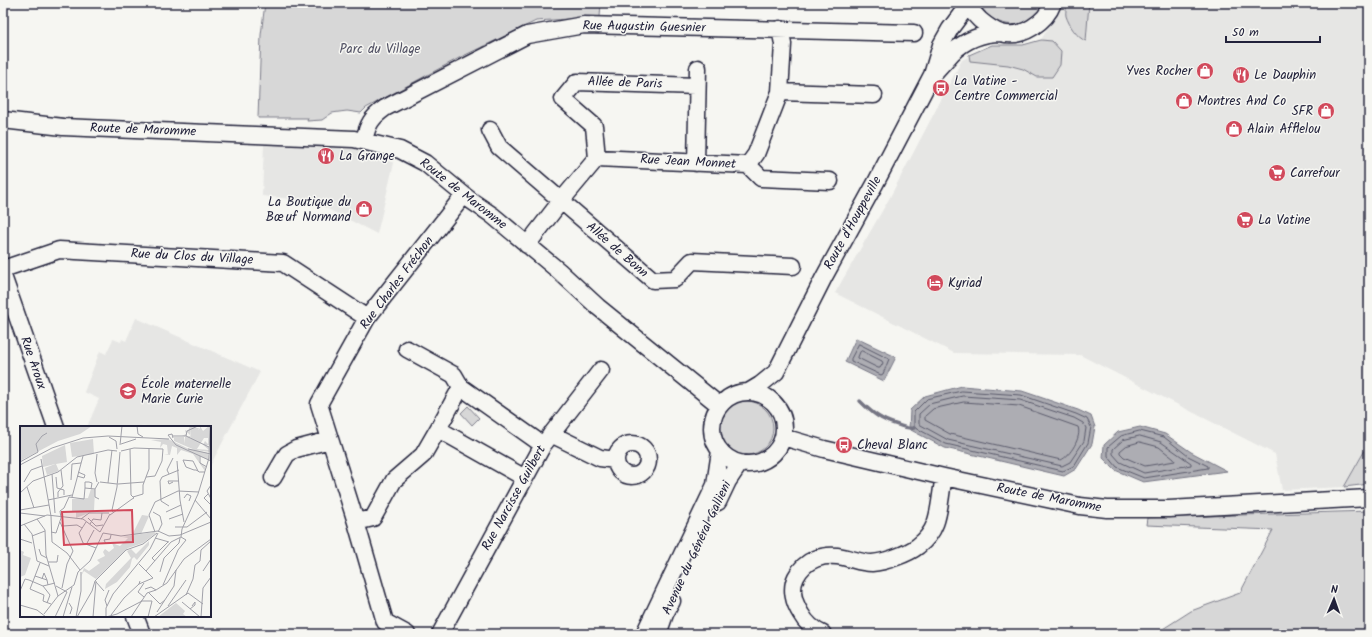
<svg xmlns="http://www.w3.org/2000/svg" width="1372" height="637" font-family="Kalam,sans-serif">
<style>
.built{fill:#e6e6e4}
.green{fill:#d7d7d7;stroke:#7c7c89}
.water{fill:#adadb3;stroke:#757583}
.lines{fill:none;stroke-linecap:round;stroke-linejoin:round}
.shore{stroke:#5a5a6b;stroke-width:1}
.stream{stroke:#757583;stroke-width:3.5}
.minor-casing{stroke:#22223b;stroke-width:19}
.minor{stroke:#f6f6f2;stroke-width:16}
.labels{text-anchor:middle;dominant-baseline:central;stroke-width:3;stroke-linejoin:round;paint-order:stroke}
.street-label{font-size:13px;fill:#22223b;stroke:#f6f6f2}
.park-label{font-size:13px;fill:#4f4f62;stroke:#f6f6f2}
.poi-label{font-size:13px;fill:#22223b;stroke:#f6f6f2;text-anchor:start}
.inset-road{fill:none;stroke:#a1a1a9;stroke-width:1}
.view{fill:#d1495b;fill-opacity:0.15;stroke:#d1495b;stroke-width:2}
.inset-edge{fill:none;stroke:#22223b;stroke-width:2}
</style>
<rect width="100%" height="100%" fill="#f6f6f2"/>
<filter id="ink" filterUnits="userSpaceOnUse"><feTurbulence type="fractalNoise" baseFrequency=".025" numOctaves="2"/><feDisplacementMap in="SourceGraphic" scale="8" xChannelSelector="R" yChannelSelector="G"/><feConvolveMatrix kernelMatrix="1 2 1 2 8 2 1 2 1" color-interpolation-filters="sRGB"/></filter>
<g filter="url(#ink)">
<path class="built" d="M 1062,3 L 1369,3 L 1369,443 L 1344,487 L 1282,490 L 1275,454 L 1080,355 L 954,353 L 835,293 L 889,199 L 962,60 L 992,45 L 1023,45 L 1041,40 Z
M 264,144 L 358,148 L 394,163 L 377,234 L 312,201 L 262,196 Z
M 136,318 L 260,372 L 210,466 L 210,427 L 87,427 L 99,399 L 84,392 L 100,351 L 106,354 L 113,339 L 121,342 L 122,339 L 126,341 Z"/>
<path class="green" d="M 265,3 L 601,3 L 600,17 L 536,21 L 459,58 L 366,108 L 361,113 L 347,111 L 339,112 L 332,113 L 322,120 L 307,121 L 308,118 L 258,118 L 261,35 Z
M 980,3 L 1046,3 C 1042,8 1038,15 1034,18 C 1017,31 987,24 980,3 Z
M 1067,3 L 1089,3 L 1086,41 C 1077,38 1069,25 1066,16 C 1065,12 1067,7 1067,3 Z
M 1041,40 L 1052,41 L 1061,51 L 1060,65 L 1052,77 L 1037,77 L 1023,69 L 1008,65 L 970,61 L 969,55 L 992,45 L 1023,45 Z
M719 428a27 27 0 1 1 54 0a27 27 0 1 1-54 0Z
M 468,406 L 479,418 L 472,425 L 461,413 Z
M 1369,443 L 1369,484 L 1344,487 Z
M 1369,511 L 1369,634 L 1155,634 L 1191,611 L 1240,593 L 1273,530 L 1146,525 L 1147,518 Z"/>
<path class="water" d="M 856,338 L 896,357 L 884,381 L 845,362 Z
M 962,386 L 1022,391 L 1078,410 L 1091,416 L 1095,427 L 1092,444 L 1076,469 L 1064,476 L 945,448 L 909,429 L 910,410 L 925,396 Z
M 1140,427 L 1165,434 L 1191,452 L 1227,471 L 1143,482 L 1115,470 L 1103,458 L 1104,445 L 1118,432 Z"/>
<g class="lines">
<path class="shore" d="M 859,344 L 889,359 L 883,374 L 881,375 L 851,361 L 851,359 Z
M 862,351 L 882,361 L 883,363 L 880,368 L 878,368 L 858,358 L 858,357 L 860,352 Z
M 962,391 L 1021,395 L 1076,414 L 1087,419 L 1091,427 L 1088,443 L 1074,466 L 1063,471 L 946,444 L 914,427 L 914,412 L 927,399 Z
M 963,396 L 1020,400 L 1074,418 L 1083,423 L 1086,428 L 1084,441 L 1070,462 L 1062,466 L 948,440 L 919,424 L 919,414 L 930,404 Z
M 964,402 L 1019,406 L 1078,427 C 1082,437 1070,456 1061,460 L 950,434 L 925,420 L 925,416 L 933,409 Z
M 1140,431 L 1164,437 L 1188,456 L 1208,466 L 1208,468 L 1144,478 L 1117,467 L 1108,456 L 1108,447 L 1121,436 Z
M 1140,436 L 1161,442 L 1191,463 L 1191,465 L 1144,473 L 1120,462 L 1113,454 L 1113,449 L 1123,440 Z
M 1140,442 L 1159,447 L 1174,459 L 1175,461 L 1145,466 L 1124,457 L 1120,453 L 1120,451 L 1126,446 Z"/>
<path class="stream" d="M 860,401 C 873,414 881,420 898,425 C 903,427 908,429 914,428"/>
<g class="minor-casing">
<path id="minor" d="M 968,3 C 970,10 975,15 980,20 C 986,25 994,31 1001,33 C 1022,39 1046,22 1053,3
M 934,73 C 940,66 946,60 952,53 C 965,40 983,33 1001,33
M 780,92 L 874,95
M 3,120 L 63,127 L 86,128 L 354,139 L 400,150 L 425,163 L 470,200 L 492,215 L 559,271 L 598,307 L 719,405
M 490,130 L 499,147 L 653,280 L 675,279 L 692,261 L 793,266
M 364,140 C 368,124 371,118 385,108 L 527,35 L 584,25 L 914,33
M 597,158 L 594,126 L 563,99 L 577,82 L 697,86
M 696,163 L 698,68
M 748,165 L 761,178 L 830,181
M 527,245 L 561,201 L 597,158 L 748,165 L 756,154 L 780,92 L 783,44 L 780,29
M 3,269 L 59,250 L 283,263 L 367,318
M 3,276 L 56,427
M 461,387 L 543,445
M 750,391 L 760,385 L 776,372 L 824,277 L 875,184 L 932,75 L 941,45 L 950,29 L 968,5
M712 428a36 36 0 1 1 72 0a36 36 0 1 1-72 0Z
M 438,429 L 525,478
M 551,434 L 600,458 L 616,460
M 783,437 L 824,449 L 944,477 L 1080,506 L 1107,509 L 1169,509 L 1369,498
M616 460a16 16 0 1 1 32 0a16 16 0 1 1-32 0Z
M 273,478 L 287,454 L 296,449 L 330,440
M 718,502 L 728,481 L 740,463
M 356,522 L 373,518 L 394,480 L 423,455 L 438,429 L 461,387 L 454,375 L 407,349
M 135,616 L 142,634
M 407,634 L 385,622 L 356,522 L 319,404 L 367,318 L 464,195
M 440,634 L 543,445 L 601,370
M 644,634 L 715,485 L 720,451
M 658,634 L 665,614 L 672,601
M 823,634 C 814,630 806,623 801,614 C 794,603 790,589 796,577 C 805,559 824,553 843,557 C 853,559 861,563 872,563 C 885,562 908,554 918,546 C 942,528 938,504 944,477"/>
</g>
<use href="#minor" class="minor"/>
</g>
</g>
<defs>
<g id="shop-disc" transform="scale(0.9)"><circle r="9.5" fill="#d1495b" stroke="#f6f6f2"/><path d="M-5-2.5h2.3a2.7 3.5 0 0 1 5.4 0H5L5.5 6h-11ZM-1.5-2.5h3a1.5 2.3 0 0 0-3 0Z" fill="#fff"/></g>
<g id="restaurant-disc" transform="scale(0.9)"><circle r="9.5" fill="#d1495b" stroke="#f6f6f2"/><path d="M-5-6h1v4h1v-4h1v4h1v-4h1v5L-1.5 .5V6h-2V.5L-5-1ZM5-6V6H3V1.5H1.5Q1.5-4 5-6Z" fill="#fff"/></g>
<g id="bus-disc" transform="scale(0.9)"><circle r="9.5" fill="#d1495b" stroke="#f6f6f2"/><path d="M-5-6H5V4H4V6H2V4H-2V6H-4V4H-5ZM-3.5-4V0h7V-4ZM-3.5 1.2v1.5H-2V1.2ZM2 1.2v1.5H3.5V1.2Z" fill="#fff"/></g>
<g id="supermarket-disc" transform="scale(0.9)"><circle r="9.5" fill="#d1495b" stroke="#f6f6f2"/><path d="M-6-5.5h2.5l.6 2H6L4.5 2H-2.5L-4.4-4H-6ZM-1.5 3.2a1.3 1.3 0 1 0 .1 0ZM3 3.2a1.3 1.3 0 1 0 .1 0Z" fill="#fff"/></g>
<g id="hotel-disc" transform="scale(0.9)"><circle r="9.5" fill="#d1495b" stroke="#f6f6f2"/><path d="M-6-4.5h1.5V1H6V5H4.5V3h-9V5H-6ZM-4 0a1.8 1.8 0 1 1 3.6 0ZM.5 0V-2.5h3Q6-2.5 6 0Z" fill="#fff"/></g>
<g id="school-disc" transform="scale(0.9)"><circle r="9.5" fill="#d1495b" stroke="#f6f6f2"/><path d="M0-5L7-2L0 1L-7-2ZM-4 1L0 2.5L4 1V4Q0 6-4 4Z" fill="#fff"/></g>
</defs>
<g fill-rule="evenodd">
<use href="#shop-disc" x="1205" y="71"/>
<use href="#restaurant-disc" x="1241" y="75"/>
<use href="#bus-disc" x="941" y="88"/>
<use href="#shop-disc" x="1184" y="101"/>
<use href="#shop-disc" x="1326" y="111"/>
<use href="#shop-disc" x="1234" y="129"/>
<use href="#restaurant-disc" x="326" y="156"/>
<use href="#supermarket-disc" x="1277" y="173"/>
<use href="#shop-disc" x="364" y="209"/>
<use href="#supermarket-disc" x="1245" y="220"/>
<use href="#hotel-disc" x="935" y="283"/>
<use href="#school-disc" x="128" y="391"/>
<use href="#bus-disc" x="844" y="445"/>
</g>
<g class="labels">
<g class="street-label">
<text transform="translate(644 27) rotate(1)">Rue Augustin Guesnier</text>
<text transform="translate(625 83) rotate(2)">Allée de Paris</text>
<text transform="translate(143 130) rotate(2)">Route de Maromme</text>
<text transform="translate(688 162) rotate(3)">Rue Jean Monnet</text>
<text transform="translate(463 194) rotate(38)">Route de Maromme</text>
<text transform="translate(853 223) rotate(-61)">Route d'Houppeville</text>
<text transform="translate(617 250) rotate(41)">Allée de Bonn</text>
<text transform="translate(192 257) rotate(3)">Rue du Clos du Village</text>
<text transform="translate(397 283) rotate(-53)">Rue Charles Fréchon</text>
<text transform="translate(33 363) rotate(71)">Rue Aroux</text>
<text transform="translate(514 498) rotate(-61)">Rue Narcisse Guilbert</text>
<text transform="translate(1049 498) rotate(11)">Route de Maromme</text>
<text transform="translate(697 548) rotate(-65)">Avenue du Général Gallieni</text>
</g>
<g class="park-label">
<text x="380" y="49">Parc du Village</text>
</g>
<g class="poi-label">
<text x="1192" y="71" text-anchor="end">Yves Rocher</text>
<text x="1254" y="75">Le Dauphin</text>
<text x="954" y="81">La Vatine -<tspan x="954" dy="15">Centre Commercial</tspan></text>
<text x="1197" y="101">Montres And Co</text>
<text x="1313" y="111" text-anchor="end">SFR</text>
<text x="1247" y="129">Alain Afflelou</text>
<text x="339" y="156">La Grange</text>
<text x="1290" y="173">Carrefour</text>
<text x="351" y="202" text-anchor="end">La Boutique du<tspan x="351" dy="15">Bœuf Normand</tspan></text>
<text x="1258" y="220">La Vatine</text>
<text x="948" y="283">Kyriad</text>
<text x="141" y="384">École maternelle<tspan x="141" dy="15">Marie Curie</tspan></text>
<text x="857" y="445">Cheval Blanc</text>
</g>
</g>
<g transform="translate(20 426)">
<rect width="191" height="191" fill="#f6f6f2"/>
<path d="M 0,0 L 72,0 L 60,8 L 38,15 L 0,35 ZM 170,0 L 177,0 L 174,2 L 179,2 L 178,4 L 180,2 L 180,0 L 183,5 L 189,0 L 190,19 L 183,19 L 185,15 L 188,18 L 188,12 L 184,12 L 177,23 L 189,24 L 182,18 L 189,21 L 190,26 L 175,24 L 154,15 L 154,11 L 164,11 L 164,18 L 165,11 L 170,10 L 170,14 L 171,2 L 170,9 L 167,6 L 166,10 L 162,10 L 166,8 L 165,4 L 168,5 ZM 73,13 L 74,28 L 52,31 L 50,17 ZM 148,13 L 167,22 L 188,27 L 190,33 L 191,29 L 191,35 L 179,30 L 179,35 L 186,42 L 185,45 L 173,28 L 161,24 L 157,29 L 157,22 L 152,20 L 150,29 L 144,28 L 148,28 L 147,19 L 143,18 L 140,22 L 141,16 L 131,14 ZM 45,19 L 47,36 L 36,38 L 39,45 L 27,49 L 25,42 L 35,38 L 23,41 L 22,30 ZM 71,63 L 75,64 L 74,85 L 56,92 L 56,86 L 52,85 L 52,73 L 68,72 ZM 122,89 L 129,90 L 121,108 L 112,109 ZM 134,106 L 136,107 L 123,117 L 108,122 L 76,153 L 64,145 L 61,150 L 64,142 L 69,145 L 80,137 L 77,134 L 85,130 L 83,126 L 85,123 L 89,126 L 94,122 L 92,117 L 100,120 L 108,112 L 102,111 ZM 129,115 L 129,119 L 117,134 L 114,131 L 112,133 L 110,141 L 97,156 L 85,163 L 86,158 L 111,132 L 107,125 L 111,123 L 116,128 ZM 0,124 L 4,126 L 3,129 L 11,132 L 5,149 L 0,151 ZM 156,177 L 165,185 L 163,188 L 167,191 L 138,191 Z" fill="#d7d7d7"/>
<path class="inset-road" d="M 117,0 L 118,8 L 123,11M 153,10 L 166,10M 166,10 L 189,21M 166,10 L 167,5 L 178,0M 89,11 L 96,15 L 97,23M 153,12 L 152,8 L 148,9 L 156,19 L 191,35M 101,18 L 116,13M 100,19 L 102,0M 110,23 L 111,69 L 114,72 L 112,73M 168,23 L 191,28M 101,25 L 114,22 L 143,23 L 142,35 L 135,50 L 126,51M 77,28 L 75,47 L 77,56M 180,30 L 180,37 L 187,41M 21,33 L 31,90M 157,35 L 160,74 L 164,96M 0,36 L 18,26 L 16,18 L 22,10 L 27,7M 0,39 L 32,22 L 63,12 L 88,10 L 149,13M 178,45 L 173,35 L 163,34 L 166,41 L 174,44 L 176,44 L 178,45 L 179,46 L 185,46M 32,48 L 35,87M 149,48 L 147,44 L 153,32M 57,50 L 64,52 L 65,49 L 58,46M 36,51 L 37,62 L 44,64 L 44,69M 51,54 L 52,38 L 61,37M 4,56 L 11,44 L 22,40M 80,56 L 97,58M 153,56 L 149,58 L 148,55 L 159,55M 88,57 L 92,24M 98,58 L 124,56M 191,59 L 187,65 L 191,73M 7,61 L 14,82M 97,61 L 100,26M 65,62 L 65,56 L 69,56 L 72,57 L 71,63M 75,63 L 75,71 L 79,73M 0,67 L 13,55 L 38,46 L 57,31 L 88,24 L 97,25M 188,68 L 184,72 L 191,79M 38,71 L 38,66 L 43,60 L 41,44M 52,71 L 63,30M 113,71 L 123,68 L 123,59 L 129,43 L 129,23M 164,72 L 167,68 L 171,70 L 169,75M 28,74 L 52,69M 175,74 L 191,93M 149,80 L 141,75 L 140,55 L 142,51 L 159,44M 0,84 L 29,79M 93,86 L 92,84 L 97,61M 133,86 L 140,90 L 142,98 L 138,106M 146,86 L 161,79M 0,87 L 25,90M 90,89 L 112,73M 31,90 L 32,116 L 47,127 L 60,144M 68,92 L 76,100 L 83,99M 17,93 L 25,104 L 26,129 L 38,170M 61,93 L 69,87 L 89,87M 149,93 L 163,88M 40,96 L 53,125 L 47,138 L 42,162M 66,96 L 59,107 L 63,117 L 76,122M 4,98 L 12,108 L 17,135 L 29,140M 70,98 L 73,93 L 81,94 L 82,87M 0,100 L 27,89 L 63,93 L 80,106M 43,100 L 57,99 L 62,102M 155,101 L 167,101 L 187,86M 31,106 L 36,107 L 41,92 L 40,85 L 44,82 L 49,71 L 64,73 L 65,62 L 75,63 L 79,56M 80,106 L 90,88M 135,106 L 129,89 L 135,76 L 158,65 L 179,66M 83,107 L 101,110 L 138,105 L 149,110 L 160,109 L 191,96M 12,110 L 25,105M 135,112 L 149,116M 0,113 L 12,117M 86,118 L 84,114 L 90,113 L 91,109M 66,119 L 74,104M 19,123 L 21,129 L 27,132M 135,135 L 132,132 L 148,116M 28,136 L 37,136 L 38,129M 20,137 L 10,163 L 24,169 L 23,175 L 31,178M 119,138 L 133,152 L 119,158 L 120,155M 126,145 L 151,116 L 161,111 L 162,103 L 178,68 L 189,32 L 190,0M 183,145 L 191,133M 140,146 L 144,132 L 159,117 L 160,112M 15,150 L 27,154 L 28,159M 22,153 L 24,147 L 27,154M 76,156 L 84,165M 143,159 L 158,124 L 166,114 L 161,111M 23,160 L 35,157M 125,163 L 131,161 L 136,164M 136,164 L 147,157 L 164,133 L 191,113M 0,165 L 5,153 L 9,154 L 23,160 L 30,169 L 27,177M 129,167 L 140,178 L 145,174M 166,169 L 173,153 L 175,139 L 180,135 L 181,124 L 191,115M 124,171 L 118,166 L 124,157M 121,175 L 132,175 L 128,191M 162,176 L 180,191M 49,177 L 52,182 L 50,188M 0,179 L 17,184 L 26,191M 87,180 L 85,174 L 89,164M 148,180 L 166,154M 170,183 L 175,179 L 175,176 L 172,180M 137,186 L 154,160 L 156,144M 24,188 L 38,170 L 54,159 L 58,146 L 70,135 L 83,107M 91,189 L 104,172 L 119,158M 35,191 L 47,166 L 36,160M 43,191 L 52,161M 56,191 L 61,165 L 61,146M 57,191 L 72,165 L 75,155 L 106,124 L 123,118 L 137,107M 73,191 L 76,155M 86,191 L 86,182 L 93,168 L 130,123 L 138,107M 86,191 L 97,188 L 122,175M 111,191 L 127,167 L 136,164M 134,191 L 168,167 L 183,178M 181,191 L 183,162 L 191,151"/>
<path class="view" d="M 112,84 L 113,116 L 44,119 L 42,86 Z"/>
<rect width="191" height="191" class="inset-edge"/>
</g>
<rect width="1372" height="637" fill="none" stroke="#f6f6f2" stroke-width="16"/>
<rect x="8" y="8" width="1356" height="621" fill="none" stroke="#22223b" stroke-width="1.5" filter="url(#ink)"/>
<g transform="translate(1334 599) rotate(2)" stroke="#f6f6f2" stroke-width="3" paint-order="stroke">
<path d="M0-3L7 15L0 10L-7 15Z" fill="#22223b"/>
<text y="-6" font-size="11" font-weight="bold" text-anchor="middle" fill="#22223b">N</text>
</g>
<path d="M1226 36v6h94v-6" fill="none" stroke="#22223b" stroke-width="2"/>
<text x="1232" y="36" font-size="12" fill="#22223b" stroke="#f6f6f2" stroke-width="3" paint-order="stroke">50 m</text>
</svg>
